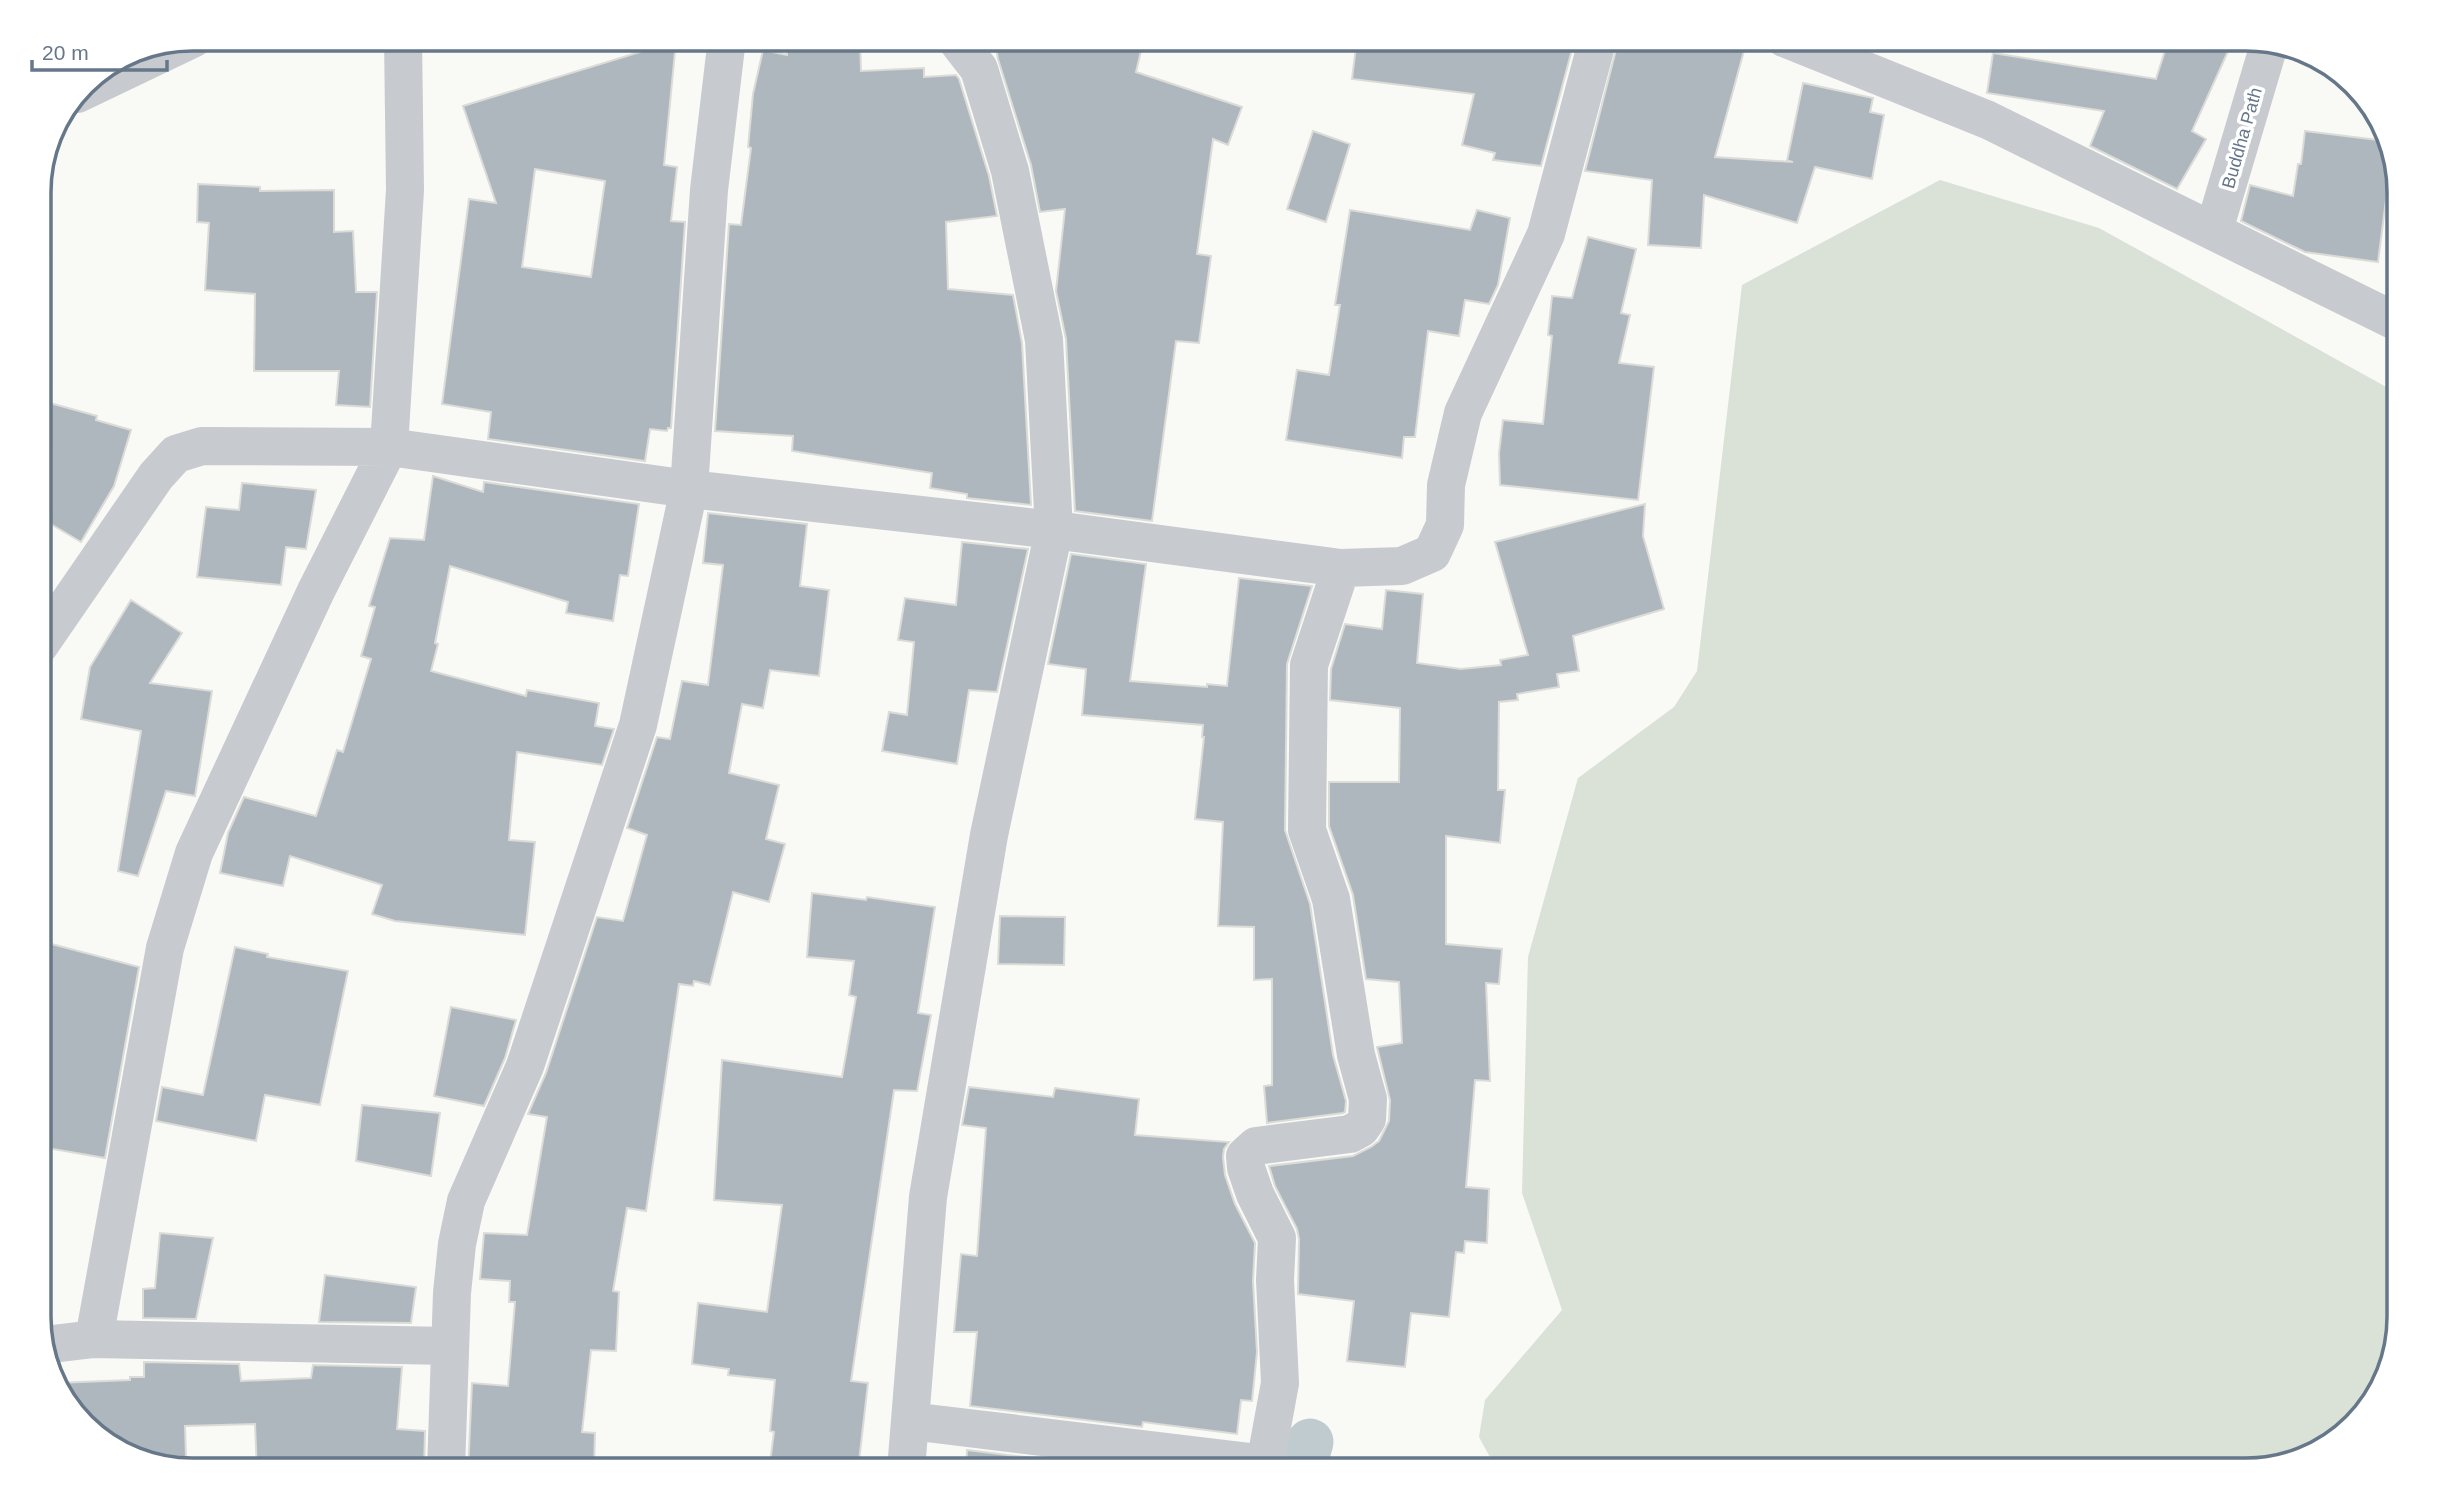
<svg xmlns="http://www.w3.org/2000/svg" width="2438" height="1509" font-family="Helvetica,sans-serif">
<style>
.green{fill:#dae1d7}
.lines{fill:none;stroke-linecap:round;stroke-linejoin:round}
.canal{stroke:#c0cbd0;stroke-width:47}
.building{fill:#afb7be;stroke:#dbdbd8;stroke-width:2;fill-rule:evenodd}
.street{stroke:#c7cacf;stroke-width:38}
.labels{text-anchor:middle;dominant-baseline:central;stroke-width:7;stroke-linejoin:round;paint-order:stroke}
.street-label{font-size:18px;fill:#66778a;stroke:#fff}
.rim{fill:none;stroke:#66778a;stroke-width:3.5}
</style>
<rect width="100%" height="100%" fill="#f9f9f6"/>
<path class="green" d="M 1940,180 L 2099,228 L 2399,394 L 2399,1318 L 2374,1402 L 2323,1450 L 2247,1470 L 1497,1470 L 1479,1437 L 1485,1400 L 1562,1310 L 1522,1193 L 1528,957 L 1578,778 L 1674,707 L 1697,671 L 1742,285 Z"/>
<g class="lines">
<path class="canal" d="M 1302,1470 L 1310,1442"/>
</g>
<path class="building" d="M 787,38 L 860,38 L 861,71 L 924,68 L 924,77 L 956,75 L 959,79 L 989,176 L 997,216 L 946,222 L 948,289 L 1013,295 L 1022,343 L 1031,505 L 967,498 L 967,494 L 930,488 L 932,473 L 792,451 L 793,436 L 715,431 L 729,224 L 741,225 L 751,148 L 748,147 L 753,94 L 763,50 L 787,55 Z
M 1017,38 L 1144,38 L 1136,72 L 1242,107 L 1228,145 L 1213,139 L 1197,254 L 1211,256 L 1199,343 L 1176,341 L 1152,521 L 1075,511 L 1066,339 L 1056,291 L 1065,209 L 1040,212 L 1031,165 L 998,59 L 995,43 Z
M 1357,38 L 1575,38 L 1541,166 L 1493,160 L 1495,153 L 1462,145 L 1474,94 L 1352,79 Z
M 1619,38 L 1714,38 L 1745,47 L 1715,157 L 1793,162 L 1787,161 L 1803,83 L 1873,98 L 1870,112 L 1884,115 L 1872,179 L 1815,167 L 1797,223 L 1704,195 L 1701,248 L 1648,245 L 1652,180 L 1585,171 Z
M 2169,38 L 2234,38 L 2192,131 L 2206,139 L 2177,189 L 2090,146 L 2104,111 L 1987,93 L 1993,53 L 2156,79 Z
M 676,41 L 664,165 L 677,167 L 671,221 L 685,222 L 671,428 L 668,428 L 667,431 L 650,429 L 645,461 L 488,439 L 491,412 L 442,404 L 469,199 L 496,203 L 463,106 ZM 535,169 L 605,181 L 591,277 L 522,267 Z
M 1313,131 L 1350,144 L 1326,222 L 1287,209 Z
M 2305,131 L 2386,141 L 2398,185 L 2388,184 L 2378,262 L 2305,252 L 2241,221 L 2250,185 L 2293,196 L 2298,164 L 2301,164 Z
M 198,184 L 260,187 L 260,191 L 334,190 L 334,232 L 353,231 L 356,292 L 377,292 L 370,407 L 336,405 L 339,371 L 254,371 L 255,294 L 205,290 L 209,223 L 197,222 Z
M 1350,210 L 1470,230 L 1477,210 L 1510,218 L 1498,285 L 1489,304 L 1465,300 L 1459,336 L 1428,331 L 1415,437 L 1404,437 L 1402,458 L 1286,440 L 1297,370 L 1329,375 L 1340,305 L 1335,305 Z
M 1588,237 L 1636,249 L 1621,313 L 1630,315 L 1619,363 L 1654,367 L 1638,500 L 1500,485 L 1499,453 L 1503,420 L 1543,424 L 1552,336 L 1548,335 L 1552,296 L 1572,298 Z
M 39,400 L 97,416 L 96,420 L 131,430 L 114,486 L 81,542 L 39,517 Z
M 433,476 L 483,492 L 484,482 L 639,504 L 628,576 L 620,575 L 613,621 L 566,613 L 568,602 L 450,566 L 435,643 L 438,644 L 431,671 L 526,696 L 527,690 L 599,703 L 595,726 L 614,729 L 602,765 L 517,752 L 509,840 L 535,842 L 525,935 L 395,921 L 372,914 L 382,885 L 290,856 L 283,886 L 220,873 L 228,833 L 244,797 L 316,816 L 337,750 L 343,752 L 371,659 L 361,656 L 375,607 L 369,606 L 390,538 L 424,540 Z
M 242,483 L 316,490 L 306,549 L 286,547 L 281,585 L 197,577 L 206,507 L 239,510 Z
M 1645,504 L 1643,536 L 1664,609 L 1573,636 L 1579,671 L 1557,674 L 1559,687 L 1517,694 L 1518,700 L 1499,702 L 1498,790 L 1505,790 L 1500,843 L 1446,836 L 1446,944 L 1502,949 L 1499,984 L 1486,983 L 1490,1081 L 1475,1080 L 1466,1187 L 1489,1189 L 1487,1243 L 1465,1241 L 1464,1253 L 1456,1252 L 1449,1317 L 1411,1313 L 1405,1367 L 1347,1361 L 1354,1301 L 1298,1294 L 1299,1239 L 1297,1229 L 1275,1186 L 1269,1166 L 1353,1156 L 1371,1147 L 1379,1141 L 1389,1121 L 1390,1100 L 1377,1047 L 1402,1043 L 1399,982 L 1366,979 L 1353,895 L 1329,826 L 1329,782 L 1399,782 L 1400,708 L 1330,700 L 1331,669 L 1345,624 L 1382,629 L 1386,590 L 1423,594 L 1417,663 L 1461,669 L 1501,665 L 1500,660 L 1528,655 L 1495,542 Z
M 708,513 L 807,524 L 800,586 L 829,590 L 819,676 L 770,670 L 763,708 L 742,704 L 729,773 L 779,785 L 766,839 L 785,844 L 769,902 L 733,892 L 710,985 L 694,981 L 693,986 L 679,984 L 646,1211 L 627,1208 L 613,1291 L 619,1292 L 616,1351 L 591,1350 L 582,1432 L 595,1433 L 594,1469 L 564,1467 L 564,1471 L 468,1471 L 472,1383 L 508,1386 L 515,1302 L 509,1302 L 510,1281 L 480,1279 L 484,1233 L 527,1235 L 547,1117 L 528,1114 L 546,1073 L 597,917 L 623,921 L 647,835 L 627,828 L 657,737 L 670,739 L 682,681 L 708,685 L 723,565 L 703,563 Z
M 962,542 L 1028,549 L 997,692 L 969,690 L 957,764 L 882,751 L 889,712 L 907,715 L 914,642 L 898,640 L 905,598 L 956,605 Z
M 1071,554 L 1146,564 L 1130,681 L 1207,687 L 1207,684 L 1227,686 L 1239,578 L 1312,586 L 1287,664 L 1285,830 L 1310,904 L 1333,1055 L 1346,1101 L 1345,1112 L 1343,1113 L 1267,1123 L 1264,1086 L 1272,1085 L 1272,979 L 1254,980 L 1254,927 L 1218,926 L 1223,822 L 1195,819 L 1204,737 L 1202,737 L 1203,725 L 1082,715 L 1086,669 L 1048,664 Z
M 131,600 L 182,633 L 150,683 L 212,691 L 195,796 L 166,791 L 138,876 L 118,871 L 141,731 L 81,719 L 90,667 Z
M 812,893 L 866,900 L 867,897 L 935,907 L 918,1013 L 931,1015 L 917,1091 L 894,1090 L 851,1381 L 868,1383 L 858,1470 L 769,1470 L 774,1432 L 770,1431 L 775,1380 L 728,1375 L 729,1369 L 692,1364 L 698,1303 L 767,1312 L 782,1205 L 714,1200 L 722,1060 L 842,1077 L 856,997 L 849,995 L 854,961 L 807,957 Z
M 1000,916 L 1065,917 L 1064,965 L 998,964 Z
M 44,942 L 139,967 L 105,1158 L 47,1148 L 48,1139 L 39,1139 L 39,946 L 43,947 Z
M 235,947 L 268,954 L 267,957 L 348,971 L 320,1105 L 265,1095 L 256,1141 L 156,1121 L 162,1087 L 203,1095 Z
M 451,1007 L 516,1020 L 505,1058 L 484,1106 L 434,1096 Z
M 969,1087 L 1053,1097 L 1055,1088 L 1139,1099 L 1135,1135 L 1229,1142 L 1224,1149 L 1223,1157 L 1225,1175 L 1235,1204 L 1255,1243 L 1253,1281 L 1257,1352 L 1252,1401 L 1241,1400 L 1237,1434 L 1143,1422 L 1142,1427 L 970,1406 L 977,1332 L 954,1332 L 961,1254 L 977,1256 L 986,1128 L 962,1125 Z
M 362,1105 L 440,1113 L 431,1176 L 356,1161 Z
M 160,1233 L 213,1238 L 196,1319 L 143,1318 L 143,1289 L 155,1288 Z
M 325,1275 L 416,1287 L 411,1323 L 319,1322 Z
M 144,1362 L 239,1364 L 241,1381 L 311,1378 L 313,1365 L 402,1367 L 397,1429 L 425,1431 L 424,1471 L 342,1471 L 320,1468 L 257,1471 L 255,1424 L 185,1426 L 186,1457 L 150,1458 L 107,1445 L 59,1394 L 56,1383 L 130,1380 L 130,1377 L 144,1377 Z
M 967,1450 L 1133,1470 L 966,1470 Z"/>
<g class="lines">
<path class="street" d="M 1784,38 L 1988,120 L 2399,323
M 77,94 L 194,38
M 2214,230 L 2269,45
M 39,646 L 156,476 L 176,454 L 202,446 L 389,447 L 689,489 L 1054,530 L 1341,568 L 1402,566 L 1432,553 L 1445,525 L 1446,485 L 1463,413 L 1546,234 L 1598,38
M 94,1339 L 165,948 L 194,853 L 316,591 L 389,447 L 405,190 L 403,38
M 44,1345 L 94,1339 L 449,1346
M 910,1421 L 1267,1464
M 446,1470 L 452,1293 L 457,1244 L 466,1201 L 525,1066 L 638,725 L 689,489 L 709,190 L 727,38
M 906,1470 L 928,1197 L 989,835 L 1054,530 L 1044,340 L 1010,171 L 979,69 L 955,38
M 1264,1470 L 1280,1383 L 1275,1280 L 1277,1238 L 1255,1194 L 1246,1168 L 1245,1156 L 1256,1146 L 1350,1134 L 1361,1128 L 1367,1119 L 1368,1099 L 1356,1055 L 1331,899 L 1307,830 L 1309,665 L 1341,568"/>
</g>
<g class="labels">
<g class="street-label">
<text transform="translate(2242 138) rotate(-74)">Buddha Path</text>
</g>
</g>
<path d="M0 0H2438V1509H0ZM192 51H2246A141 141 0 0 1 2387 192V1317A141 141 0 0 1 2246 1458H192A141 141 0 0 1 51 1317V192A141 141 0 0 1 192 51Z" fill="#fff" fill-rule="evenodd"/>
<path class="rim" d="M192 51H2246A141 141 0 0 1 2387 192V1317A141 141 0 0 1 2246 1458H192A141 141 0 0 1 51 1317V192A141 141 0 0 1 192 51Z"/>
<path d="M32 60v10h135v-10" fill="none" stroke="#66778a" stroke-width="3.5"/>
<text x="42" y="60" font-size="21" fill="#66778a" stroke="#ffffff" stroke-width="5" paint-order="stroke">20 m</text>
</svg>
